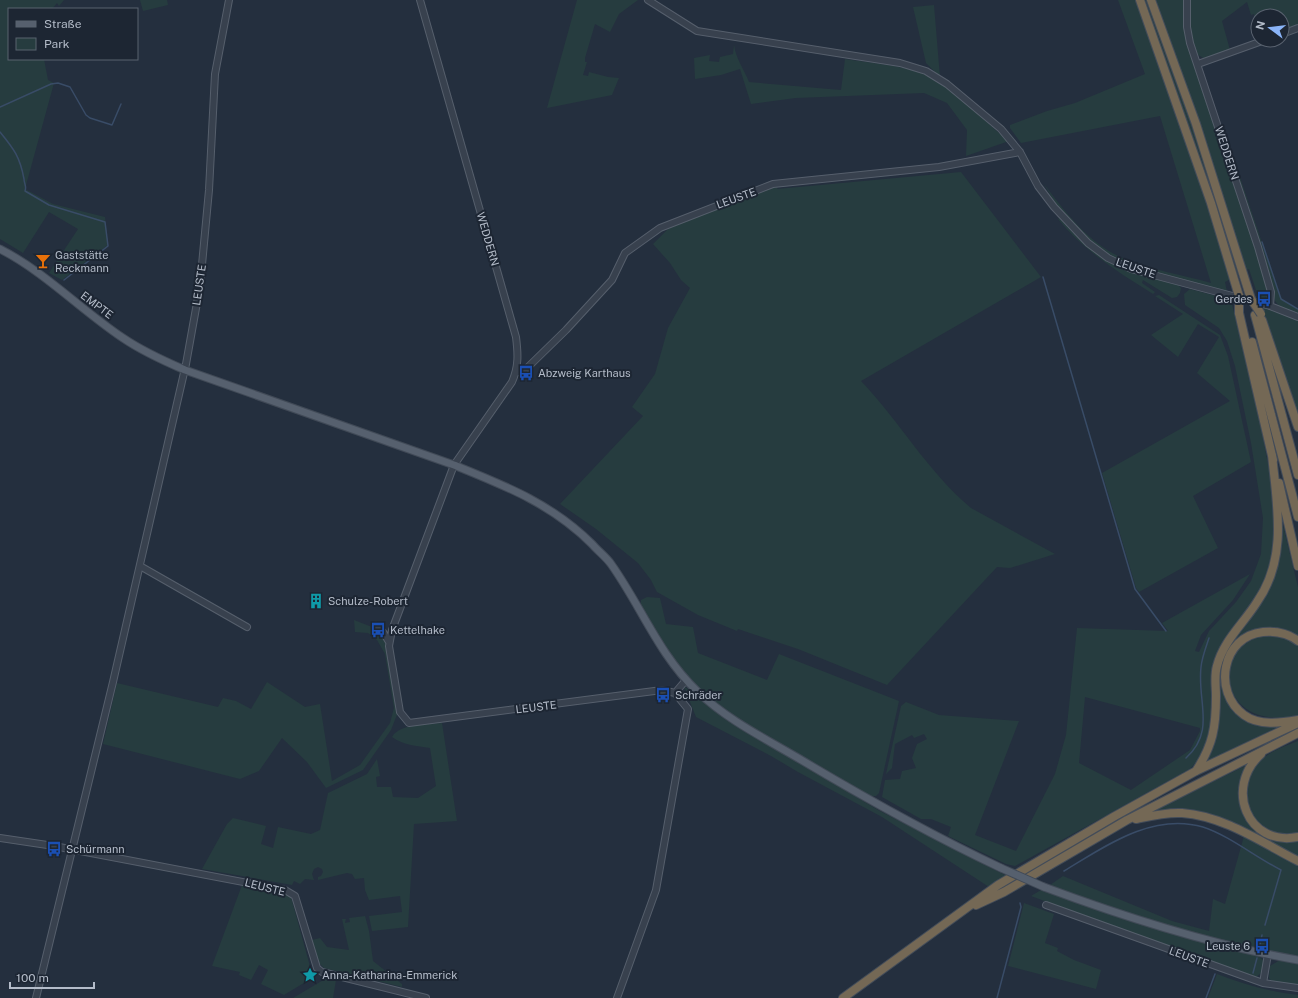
<svg xmlns="http://www.w3.org/2000/svg" width="1298" height="998" font-family="'Public Sans',sans-serif">
<style>
.green{fill:#263c3f;fill-rule:evenodd}
.lines{fill:none;stroke-linecap:round;stroke-linejoin:round}
.stream{stroke:#394c67;stroke-width:1.5}
.minor-casing{stroke:#565f6c;stroke-width:8}
.major-casing{stroke:#414a57;stroke-width:9}
.highway-casing{stroke:#434c59;stroke-width:10}
.minor{stroke:#38414e;stroke-width:6}
.major{stroke:#56606e;stroke-width:7}
.highway{stroke:#746855;stroke-width:8}
.major-bridge-casing{stroke:#414a57;stroke-width:9;stroke-linecap:butt}
.highway-bridge-casing{stroke:#434c59;stroke-width:10;stroke-linecap:butt}
.major-bridge{stroke:#56606e;stroke-width:7}
.highway-bridge{stroke:#746855;stroke-width:8}
.labels{text-anchor:middle;dominant-baseline:central;stroke-width:4;stroke-linejoin:round;paint-order:stroke}
.street-label{font-size:11px;fill:#b4bcc9;stroke:#1d2633}
.poi-label{font-size:11px;fill:#b4bcc9;stroke:#1d2633;text-anchor:start}
</style>
<rect width="100%" height="100%" fill="#242f3e"/>
<path class="green" d="M 0,0 L 64,0 L 59,6 L 57,3 L 52,9 L 9,9 L 9,59 L 44,59 L 48,80 L 54,83 L 25,189 L 53,204 L 105,217 L 108,245 L 62,280 L 49,273 L 78,229 L 49,212 L 23,253 L 0,239 Z
M 140,0 L 167,0 L 168,5 L 143,11 Z
M 577,0 L 638,0 L 619,14 L 610,32 L 595,24 L 585,58 L 585,62 L 587,62 L 583,75 L 588,76 L 589,72 L 608,77 L 619,78 L 612,95 L 547,108 Z
M 1118,0 L 1185,0 L 1185,29 L 1257,248 L 1267,289 L 1268,295 L 1265,298 L 1259,299 L 1249,269 L 1225,282 L 1227,292 C 1195,284 1160,278 1129,265 C 1092,251 1063,218 1044,184 C 1066,213 1090,245 1125,259 C 1152,270 1183,275 1211,283 L 1160,116 L 1021,143 L 1010,128 L 1010,125 L 1047,111 L 1075,103 L 1145,74 Z
M 1189,0 L 1298,0 L 1298,26 L 1282,32 L 1282,16 L 1258,16 L 1258,18 L 1255,19 L 1254,14 L 1251,15 L 1247,2 L 1222,21 L 1230,50 L 1205,59 L 1195,53 L 1189,27 Z
M 934,5 L 940,77 L 926,63 L 913,7 Z
M 734,45 C 736,59 744,69 749,82 L 841,90 L 845,59 C 871,63 900,65 924,74 C 956,86 982,121 1009,141 L 966,156 L 967,130 L 947,103 L 924,93 L 796,98 L 751,104 L 740,69 L 721,75 L 695,79 L 694,58 L 710,55 L 709,61 L 719,62 L 720,57 L 733,54 Z
M 1227,139 L 1280,296 L 1284,301 L 1298,309 L 1298,314 L 1279,306 L 1275,301 L 1250,210 L 1227,144 Z
M 961,172 L 1041,277 L 861,381 C 900,422 928,472 971,508 L 1055,554 L 1010,568 L 997,567 L 887,685 L 798,649 L 738,629 L 737,631 L 698,615 L 657,592 L 651,580 L 638,563 L 596,529 L 560,504 L 643,416 L 632,407 L 655,374 L 668,328 L 690,288 L 681,280 L 670,263 L 653,244 L 668,229 L 769,188 L 778,187 L 777,189 Z
M 1059,218 C 1100,263 1121,269 1178,285 L 1181,288 L 1180,293 L 1177,297 L 1172,298 L 1143,280 L 1142,283 L 1155,292 L 1153,294 C 1118,272 1084,251 1058,219 Z
M 1190,289 L 1231,300 L 1259,417 L 1273,490 L 1275,516 L 1273,560 L 1259,594 L 1220,648 L 1210,738 L 1199,759 L 1190,769 L 1015,866 L 1006,864 L 948,836 L 951,827 L 931,819 L 921,819 L 882,797 L 885,780 L 900,779 L 902,771 L 916,768 L 912,758 L 917,744 L 927,739 L 924,734 L 914,738 L 912,735 L 895,744 L 892,768 L 886,774 L 901,706 L 906,702 L 939,715 L 1019,721 L 975,835 L 1016,851 L 1055,774 L 1066,735 L 1077,628 L 1168,631 L 1162,623 L 1250,574 L 1233,600 L 1201,635 L 1195,651 L 1199,652 L 1209,631 L 1236,602 L 1251,581 L 1261,554 L 1263,518 L 1251,443 L 1235,366 L 1227,341 L 1219,328 L 1185,305 L 1184,294 ZM 1085,697 L 1200,728 L 1200,731 L 1190,750 L 1131,790 L 1079,763 Z
M 1159,295 L 1220,335 L 1228,356 L 1251,462 L 1193,496 L 1218,548 L 1139,592 L 1136,588 L 1102,473 L 1230,401 L 1197,373 L 1219,337 L 1198,324 L 1178,357 L 1151,335 L 1183,314 L 1155,296 Z
M 1262,307 L 1298,320 L 1298,417 L 1265,319 Z
M 1282,521 L 1298,587 L 1298,636 C 1286,628 1263,623 1250,632 C 1241,638 1232,651 1225,660 L 1234,709 L 1280,726 L 1208,761 L 1217,734 L 1219,680 L 1223,657 L 1230,644 L 1268,591 L 1280,558 Z
M 647,597 L 660,598 L 666,624 L 693,627 L 698,653 L 767,680 L 779,654 L 899,701 L 879,793 L 876,796 L 868,796 L 739,719 L 714,702 L 695,685 L 672,659 L 641,606 L 641,600 Z
M 354,620 L 372,627 L 386,640 L 398,712 L 391,730 L 363,770 L 326,788 L 307,762 L 282,738 L 259,771 L 240,779 L 103,744 L 117,683 L 218,707 L 223,698 L 236,701 L 251,709 L 267,682 L 305,707 L 320,704 L 332,781 L 360,765 L 390,723 L 394,708 L 385,654 L 377,640 L 368,633 L 355,632 Z
M 1266,635 L 1282,636 L 1298,645 L 1298,715 C 1221,734 1205,647 1266,635 Z
M 685,687 L 814,771 L 878,810 L 1007,876 L 989,887 L 882,817 L 798,772 L 771,756 L 696,717 L 690,702 L 690,695 L 684,688 Z
M 442,723 L 457,821 L 414,824 L 408,927 L 372,931 L 369,916 L 402,912 L 400,896 L 369,900 L 365,890 L 364,878 L 355,879 L 352,874 L 347,873 L 318,880 L 318,877 L 321,876 L 323,872 L 322,869 L 318,867 L 314,869 L 312,874 L 314,880 L 305,879 L 300,884 L 294,881 L 292,885 L 202,869 L 227,824 L 233,818 L 266,826 L 261,844 L 273,848 L 278,827 L 311,834 L 320,830 L 328,793 L 367,774 L 377,759 L 380,776 L 376,777 L 377,787 L 391,787 L 393,797 L 418,798 L 436,786 L 430,748 C 416,746 403,745 392,737 C 400,723 427,725 442,723 Z
M 1298,741 L 1298,834 C 1253,839 1229,794 1260,761 C 1270,751 1285,746 1298,741 Z
M 1247,765 C 1225,803 1253,850 1298,841 L 1298,857 L 1231,822 L 1168,811 L 1153,811 Z
M 1244,836 L 1298,864 L 1298,957 L 1229,943 L 1130,915 L 1050,885 L 1063,876 L 1172,921 L 1209,931 L 1213,899 L 1225,904 Z
M 242,885 L 286,893 L 291,897 L 311,970 L 317,975 L 284,995 L 261,984 L 268,970 L 259,965 L 251,980 L 239,975 L 240,972 L 212,966 Z
M 1041,890 C 1112,916 1183,938 1257,955 L 1263,960 C 1264,969 1262,975 1253,978 L 1031,896 Z
M 1024,903 L 1054,914 L 1045,943 L 1058,948 L 1057,951 L 1074,960 L 1101,970 L 1096,989 L 1008,966 Z
M 365,916 L 369,931 L 373,961 L 402,984 L 402,987 L 324,968 L 319,963 L 312,940 L 320,938 L 327,947 L 349,950 L 342,919 L 346,919 L 345,923 L 350,922 L 349,918 Z
M 1280,960 L 1298,963 L 1298,986 L 1273,983 L 1269,978 L 1270,966 Z
M 1217,974 C 1243,984 1270,992 1298,995 L 1298,998 L 1208,998 Z
M 325,979 L 336,980 L 333,998 L 293,998 Z"/>
<g class="lines">
<path class="stream" d="M 0,107 L 51,84 L 58,83 L 70,87 L 86,115 L 90,118 L 112,125 L 121,104
M 0,132 C 14,149 20,157 24,179 C 24,184 27,186 25,191 L 49,205 L 105,222 L 108,246 L 64,280
M 1262,242 L 1281,299 L 1298,309
M 1043,277 L 1135,589 L 1166,631
M 1186,758 C 1216,731 1197,702 1201,667 C 1202,657 1206,647 1209,638
M 1064,871 C 1104,847 1152,812 1203,827 C 1230,836 1255,857 1281,870 L 1265,925
M 1260,944 L 1262,935
M 1253,973 L 1257,958
M 997,998 L 1021,907 L 1020,903
M 1206,998 L 1215,974"/>
<g class="minor-casing">
<path id="minor" d="M 420,0 L 516,337 C 518,353 519,366 512,382 L 454,465 L 392,630 L 389,646 L 400,712 L 409,723 L 662,690 L 675,693 L 688,709 L 656,890 L 617,998
M 648,0 L 697,31 L 900,63 L 926,71 L 947,84 L 1001,129 L 1020,152 L 1038,186 L 1054,207 L 1088,243 L 1108,258 L 1131,269 L 1270,306 L 1298,317
M 1187,0 L 1187,27 L 1190,43 L 1258,247 L 1271,292 L 1270,306
M 1282,34 L 1298,28
M 1198,64 L 1265,40
M 516,373 L 526,369 L 566,330 L 612,280 L 625,253 L 660,228 L 773,184 L 939,167 L 1020,152
M 140,566 L 247,627
M 376,626 L 383,632 L 389,642
M 675,693 L 686,680
M 0,838 L 54,846 L 285,890 L 295,896 L 317,968 L 322,972 L 426,998
M 1046,905 L 1263,983
M 1268,954 L 1263,983 L 1298,988
M 36,998 L 113,682 L 186,364 L 200,286 L 209,190 L 215,74 L 229,0"/>
</g>
<g class="major-casing">
<path id="major" d="M 0,249 C 45,272 81,310 123,338 C 142,351 164,361 185,370 L 454,465 C 506,486 552,504 592,544 C 598,551 606,557 611,564 C 641,606 659,655 697,691 C 726,719 764,738 798,758 C 865,798 931,835 1001,868
M 1044,887 C 1127,918 1211,945 1298,960"/>
</g>
<g class="highway-casing">
<path id="highway" d="M 1140,0 L 1211,203 L 1239,296
M 1151,0 L 1196,124 L 1251,299
M 1239,313 L 1273,460
M 1255,315 L 1298,475
M 1262,320 L 1298,427
M 1252,342 L 1298,517
M 1279,483 L 1298,566
M 1298,641 C 1288,633 1276,631 1263,632 C 1222,636 1212,692 1244,715 C 1259,726 1281,723 1298,720
M 1261,754 C 1224,787 1247,847 1298,837
M 1196,771 C 1213,745 1216,727 1216,696 C 1216,686 1214,676 1217,666 C 1223,641 1244,623 1257,602 C 1288,558 1277,505 1272,455
M 1136,819 C 1150,816 1167,812 1182,813 C 1224,816 1261,842 1298,861
M 976,905 L 1004,892 L 1127,820 L 1298,733
M 843,998 L 998,885 L 1115,816 L 1196,771 L 1298,723"/>
</g>
<use href="#minor" class="minor"/>
<use href="#major" class="major"/>
<use href="#highway" class="highway"/>
<g class="major-bridge-casing">
<path id="major-bridge" d="M 1001,868 L 1044,887"/>
</g>
<g class="highway-bridge-casing">
<path id="highway-bridge" d="M 1239,296 L 1239,313
M 1251,299 L 1261,314"/>
</g>
<use href="#major-bridge" class="major-bridge"/>
<use href="#highway-bridge" class="highway-bridge"/>
</g>
<defs>
<g id="bar-bare" transform="scale(1.2)"><path d="M-6-5H6L.8 .8V4.5H3.5V6h-7V4.5H-.8V.8Z" fill="#e8710a" stroke="#1d2633" stroke-width="2.5" paint-order="stroke"/></g>
<g id="bus-bare" transform="scale(1.2)"><path d="M-5-6H5V4H4V6H2V4H-2V6H-4V4H-5ZM-3.5-4V0h7V-4ZM-3.5 1.2v1.5H-2V1.2ZM2 1.2v1.5H3.5V1.2Z" fill="#1a4fb4" stroke="#1d2633" stroke-width="2.5" paint-order="stroke"/></g>
<g id="building-bare" transform="scale(1.2)"><path d="M-4-6H4V6H1V3H-1V6H-4ZM-2.5-4.3h1.7v1.8h-1.7ZM.8-4.3h1.7v1.8H.8ZM-2.5-1h1.7V.8h-1.7ZM.8-1h1.7V.8H.8Z" fill="#0f9aa8" stroke="#1d2633" stroke-width="2.5" paint-order="stroke"/></g>
<g id="sight-bare" transform="scale(1.2)"><path d="M0-6L1.8-2.2L6-1.7L2.9 1.2L3.7 5.4L0 3.3L-3.7 5.4L-2.9 1.2L-6-1.7L-1.8-2.2Z" fill="#0f9aa8" stroke="#1d2633" stroke-width="2.5" paint-order="stroke"/></g>
</defs>
<g fill-rule="evenodd">
<use href="#bar-bare" x="43" y="261"/>
<use href="#bus-bare" x="1264" y="299"/>
<use href="#bus-bare" x="526" y="373"/>
<use href="#building-bare" x="316" y="601"/>
<use href="#bus-bare" x="378" y="630"/>
<use href="#bus-bare" x="663" y="695"/>
<use href="#bus-bare" x="54" y="849"/>
<use href="#bus-bare" x="1262" y="946"/>
<use href="#sight-bare" x="310" y="975"/>
</g>
<g class="labels">
<g class="street-label">
<text transform="translate(1227 153) rotate(72)">WEDDERN</text>
<text transform="translate(736 198) rotate(-20)">LEUSTE</text>
<text transform="translate(488 239) rotate(74)">WEDDERN</text>
<text transform="translate(1136 268) rotate(19)">LEUSTE</text>
<text transform="translate(199 285) rotate(-82)">LEUSTE</text>
<text transform="translate(97 305) rotate(37)">EMPTE</text>
<text transform="translate(536 707) rotate(-7)">LEUSTE</text>
<text transform="translate(265 887) rotate(14)">LEUSTE</text>
<text transform="translate(1189 957) rotate(20)">LEUSTE</text>
</g>
<g class="poi-label">
<text x="55" y="255">Gaststätte<tspan x="55" dy="13">Reckmann</tspan></text>
<text x="1252" y="299" text-anchor="end">Gerdes</text>
<text x="538" y="373">Abzweig Karthaus</text>
<text x="328" y="601">Schulze-Robert</text>
<text x="390" y="630">Kettelhake</text>
<text x="675" y="695">Schräder</text>
<text x="66" y="849">Schürmann</text>
<text x="1250" y="946" text-anchor="end">Leuste 6</text>
<text x="322" y="975">Anna-Katharina-Emmerick</text>
</g>
</g>
<rect x="8" y="8" width="130" height="52" fill="#1d2633" stroke="#59626f"/>
<rect x="16" y="21" width="20" height="6" fill="#56606e" stroke="#59626f"/>
<text x="44" y="28" font-size="12" fill="#b4bcc9">Straße</text>
<rect x="16" y="38" width="20" height="12" fill="#263c3f" stroke="#59626f"/>
<text x="44" y="48" font-size="12" fill="#b4bcc9">Park</text>
<g transform="translate(1270 28) rotate(285)"><circle r="19" fill="#1d2633" stroke="#59626f"/>
<path d="M0-3L7 15L0 10L-7 15Z" fill="#8ab4f8"/>
<text y="-6" font-size="11" font-weight="bold" text-anchor="middle" fill="#b4bcc9">N</text>
</g>
<path d="M10 982v6h84v-6" fill="none" stroke="#b4bcc9" stroke-width="2"/>
<text x="16" y="982" font-size="12" fill="#b4bcc9" stroke="#1d2633" stroke-width="3" paint-order="stroke">100 m</text>
</svg>
